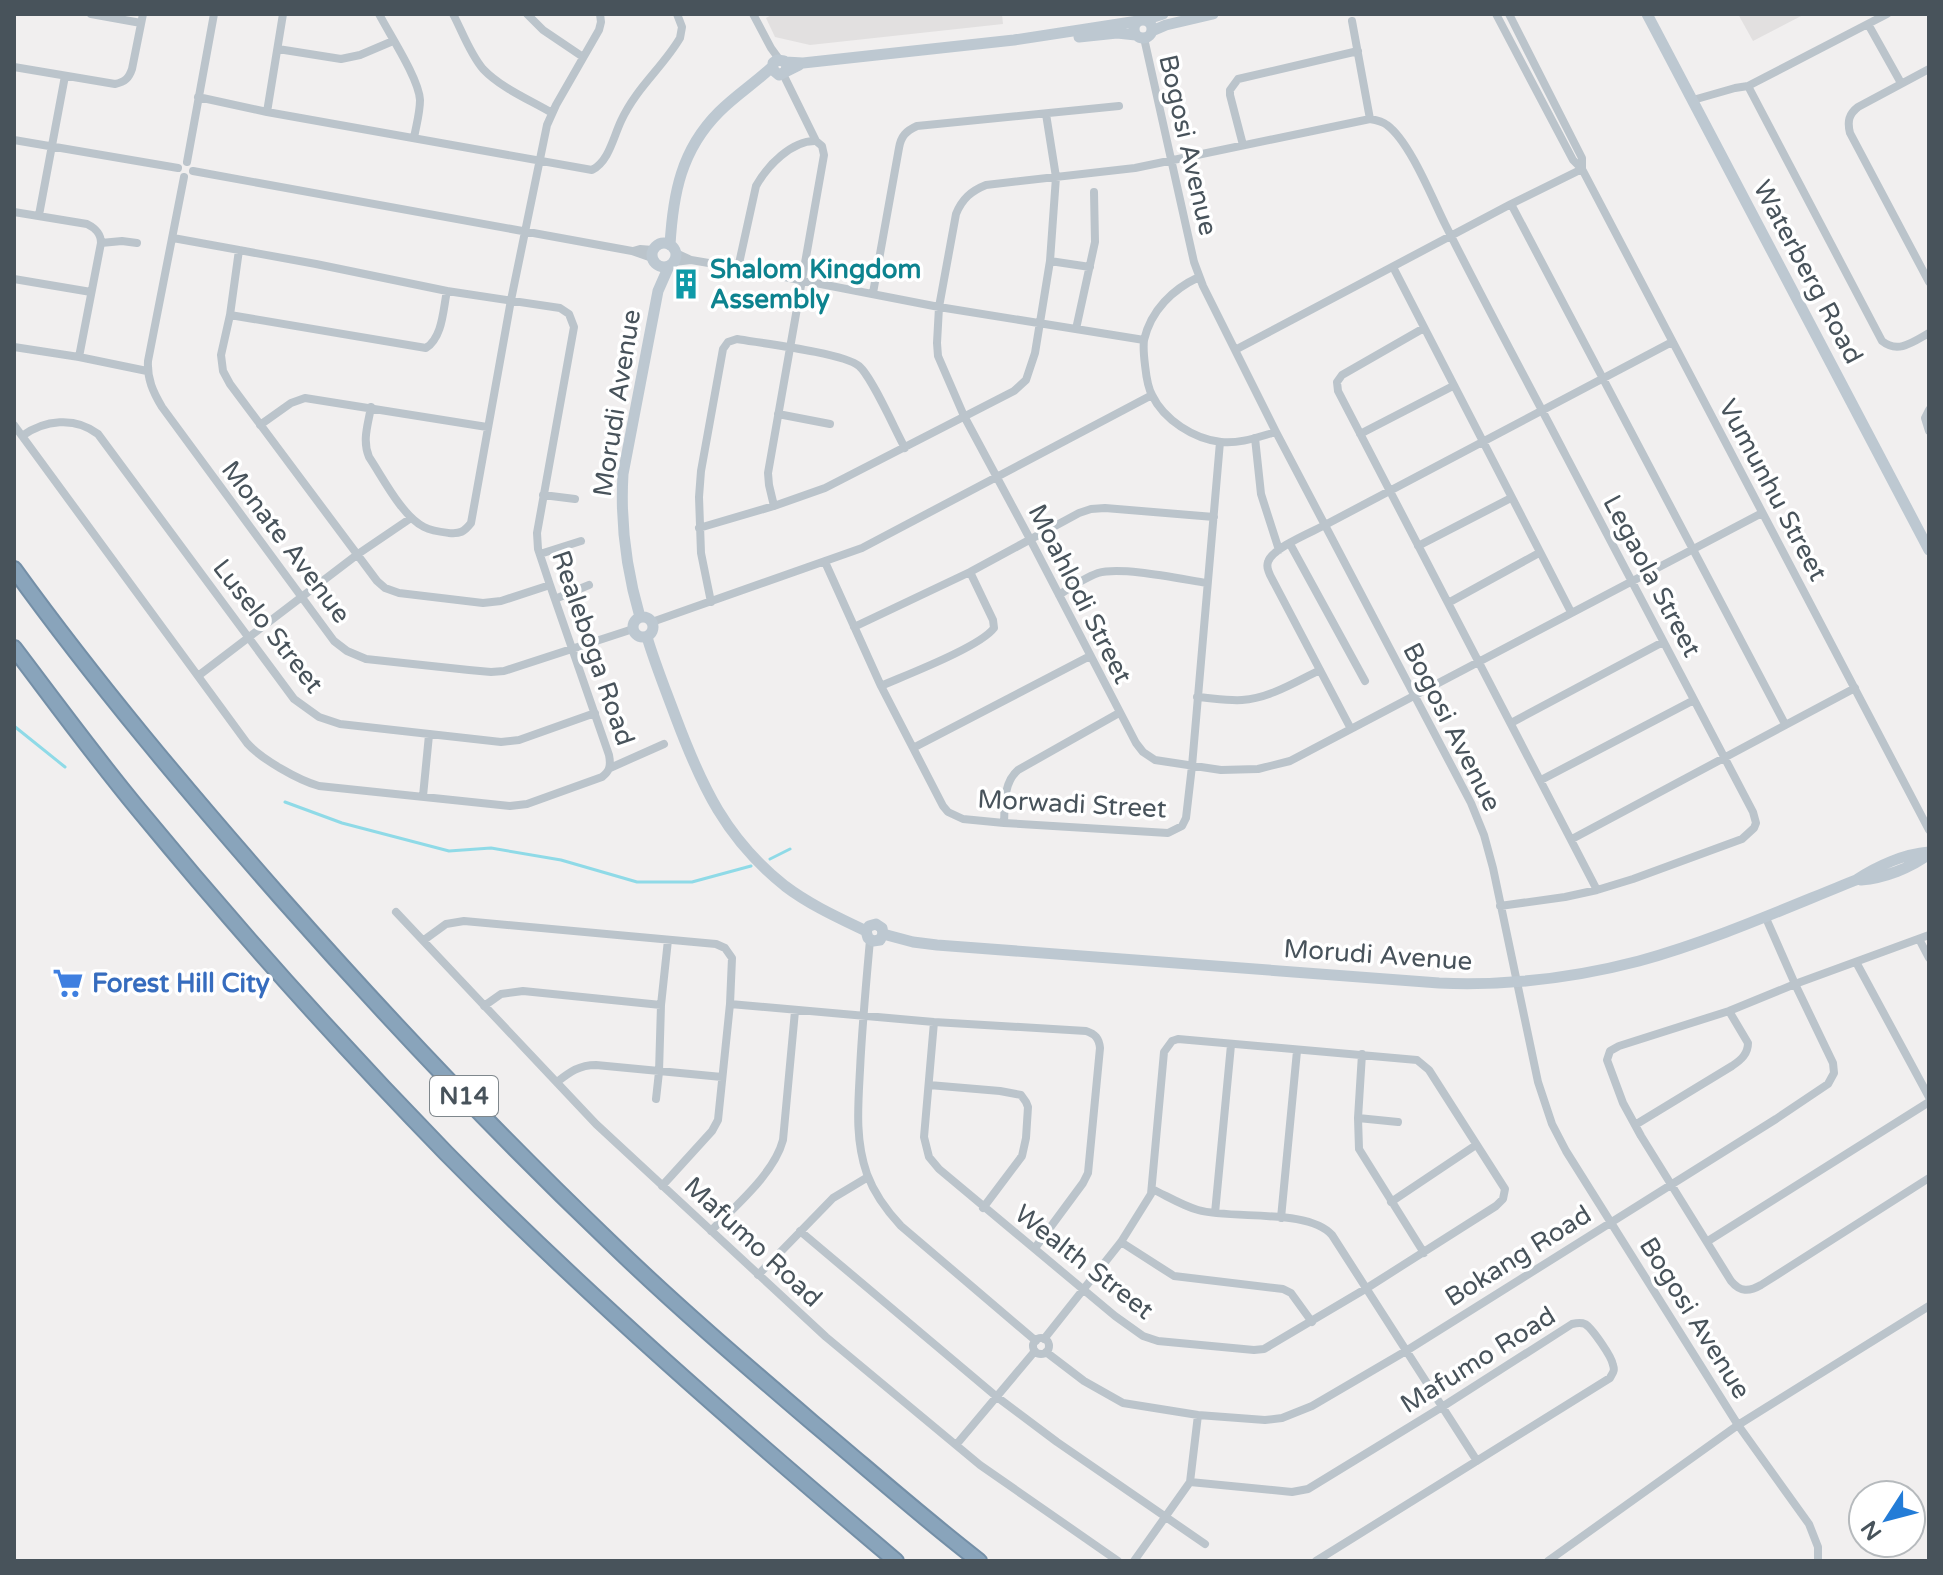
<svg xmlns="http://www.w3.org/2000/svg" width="1943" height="1575" font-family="'Varela Round',sans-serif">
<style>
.education{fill:#e2e0e0}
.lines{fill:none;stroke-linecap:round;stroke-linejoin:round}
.stream{stroke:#8fdae7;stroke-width:3}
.highway-casing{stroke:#748fa7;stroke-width:18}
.street{stroke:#bbc4cb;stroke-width:8}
.secondary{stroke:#bdc8d1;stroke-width:11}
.highway{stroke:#89a4bb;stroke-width:14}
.labels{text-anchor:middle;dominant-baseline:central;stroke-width:7;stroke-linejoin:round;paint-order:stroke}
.shield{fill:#fff;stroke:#7f878c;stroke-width:2}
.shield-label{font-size:24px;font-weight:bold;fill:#48535b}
.street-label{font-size:26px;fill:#48535b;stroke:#fff}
.culture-label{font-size:26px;font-weight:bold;fill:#0d838f;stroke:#fff;text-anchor:start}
.shop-label{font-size:26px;font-weight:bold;fill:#366cbe;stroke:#fff;text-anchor:start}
</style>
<rect width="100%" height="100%" fill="#f1efef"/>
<path class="education" d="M 773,14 L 1002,14 L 1003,24 L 810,45 L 775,37 L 766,18 Z
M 1738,14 L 1805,14 L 1753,41 Z"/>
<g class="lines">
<path class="stream" d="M 14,726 L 65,767
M 285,802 L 342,823 L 449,851 L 491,848 L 561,860 L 637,882 L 692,882 L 751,866
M 770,859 L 790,849"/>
<g class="highway-casing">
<path id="highway" d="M 14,569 C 97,684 189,793 282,899 C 387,1018 496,1133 610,1242 C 675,1305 744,1364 813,1423 C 868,1469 922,1517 979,1561
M 14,648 C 55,702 95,757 139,810 C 236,928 339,1043 446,1153 C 588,1297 741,1430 896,1561"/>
</g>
<path class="street" d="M 91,14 L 141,23
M 379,14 C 390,35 419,79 420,100 C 420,113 416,126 414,138
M 453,14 C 462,31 470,54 483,69 C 501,88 530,100 552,113
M 527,14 L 543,30 L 583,57
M 753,14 L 771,48 L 779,59
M 1496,14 L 1573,160 L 1582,169 L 1929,830
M 1509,14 L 1582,158 L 1582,169
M 1887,14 L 1748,86 L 1882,341 C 1898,354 1913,342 1929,333
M 1352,21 L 1370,119
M 1868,24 L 1901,83
M 1144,38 L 1194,262 L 1203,286 L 1276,432 L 1471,803 L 1484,835 L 1493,868 L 1538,1082 L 1552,1124 L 1566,1151 L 1738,1425 L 1809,1524 L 1818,1547 L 1818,1561
M 278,49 L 341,59 L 360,55 L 393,41
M 14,67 L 115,84 C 125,82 129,78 132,69 L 143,14
M 1929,69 L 1858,107 C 1849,114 1847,121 1850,133 L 1929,282
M 783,74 L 816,141
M 198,97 L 267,112 L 592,170 C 609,161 613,138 621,121 C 636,88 663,67 680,38 L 682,27 L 677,14
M 1693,100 L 1735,88 L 1748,86
M 267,112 L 283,14
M 14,140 L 178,168
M 1243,145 L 1230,95 L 1230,90 L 1238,79 L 1358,51
M 187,162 L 214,14
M 193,171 L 632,251 L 652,258
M 184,177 L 148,361 C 147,379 153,392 162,407 L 334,641 L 347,651 L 366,659 L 469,670 L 491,672 L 504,671 L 633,629
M 1511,204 L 1785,724
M 14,212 L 87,224 C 95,228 101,233 101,243 L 79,357
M 39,215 L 65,76
M 101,243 L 122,241 L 137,243
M 239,250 L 230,315 L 221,355 L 223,371 L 230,384 L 377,581 L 385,588 L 399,593 L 483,603 L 501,601 L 550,585
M 633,251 L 640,249 L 653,250
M 676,253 L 691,260
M 1050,261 L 1090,267
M 674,262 L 691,260 L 738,268 L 939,307 L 1144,340
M 1393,267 L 1571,612
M 738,268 L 756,186 C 767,166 792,140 816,141 L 822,146 L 824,155 L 768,473 L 769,485 L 774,506
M 1199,277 C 1173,289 1151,310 1144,340 C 1143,348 1144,357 1145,365 C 1146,374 1147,386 1152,395 C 1164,420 1194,439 1221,442 C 1240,444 1258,437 1276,432
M 14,279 L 91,292
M 873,293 L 899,148 C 901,136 906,131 917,126 L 1119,106
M 230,315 L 426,348 C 443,337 443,309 447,291
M 1424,328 L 1342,375 L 1337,382 L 1338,391 L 1597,890
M 1076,329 L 1095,242 L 1094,192
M 14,347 L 79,357 L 147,371
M 1235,350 L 1511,204 L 1582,169
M 371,407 C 368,425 362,440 369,457 C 383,478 402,516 424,527 C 432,531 441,532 449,533 C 460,534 464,532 471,523 L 511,300 L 547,125 L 556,105 L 599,30 L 601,22 L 600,14
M 1929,410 L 1925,418 L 1929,431
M 778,414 L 830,424
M 14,425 L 247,743 C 261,759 298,780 319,786 L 510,806 L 527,804 L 602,777 C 610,771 611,765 609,755 L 550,585 L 538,549 L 537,533 L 574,327 L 569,314 L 560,308 L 447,291 L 316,264 L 173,238
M 260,425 L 291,403 L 305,398 L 487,427
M 1360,434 L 1453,386
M 22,436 C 44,420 75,416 98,434 L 294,699 L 319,717 L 340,724 L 501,742 L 519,740 L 595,713
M 1255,438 L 1261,494 L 1279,550
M 543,495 L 575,499
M 699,528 L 774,506 L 825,488 L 1014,391 L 1026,380 L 1035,353 L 1050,261 L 1056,177 L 1046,114
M 1290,544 L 1365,681
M 1418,546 L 1511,498
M 540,554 L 581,541
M 825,562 L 881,686 L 943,806 L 948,812 L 963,819 L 1004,823 L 1168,833 L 1182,826 L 1186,818 L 1192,766 L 1220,442
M 1059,595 C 1071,587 1084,578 1098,573 C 1121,566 1181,579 1207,583
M 555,599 L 589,585
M 711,602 L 701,553 L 699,497 L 701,471 L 723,349 L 728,342 L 737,339 C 760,343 844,353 859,366 C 872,377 895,430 905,448
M 1448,603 L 1539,553
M 652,622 L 862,548 L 1152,395
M 854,627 L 970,572 L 1079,513 L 1091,509 L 1105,508 L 1214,517
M 198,676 L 358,554 L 411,518
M 881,686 C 906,675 980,647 994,628 L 993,620 L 970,572
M 1197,697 C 1212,698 1228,701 1242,700 C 1270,698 1295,682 1320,670
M 1511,723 L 1663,642
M 1351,729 L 1270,575 C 1268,569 1266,568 1268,562 C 1272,548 1312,532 1325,525 L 1672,342
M 913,748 L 1090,656
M 610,768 L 664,744
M 1541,780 L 1694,700
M 423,796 L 429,735
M 1004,823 C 1005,805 1003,783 1018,770 L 1119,713
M 1572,839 L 1855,688
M 1500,906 L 1565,897 L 1597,890 L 1633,879 L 1742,839 L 1754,828 L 1756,823 L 1753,812 C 1690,694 1628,575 1566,456 C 1526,379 1484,302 1445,224 C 1432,198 1410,142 1387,125 C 1382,121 1376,120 1370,119 L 1135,168 L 986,185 C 971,191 962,199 956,214 L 939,307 L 937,343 L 938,356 L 964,416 L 1030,539 L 1136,743 L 1143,752 L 1155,760 L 1221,770 L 1258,769 L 1290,761 L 1762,513
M 396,912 L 596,1124 L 826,1337 L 980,1465 L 1118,1561
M 1929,935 L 1795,984 L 1729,1011 L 1619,1046 L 1610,1051 L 1607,1060 L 1623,1103 L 1641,1136 L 1731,1281 C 1740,1292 1749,1292 1761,1285 L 1929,1178
M 1919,939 L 1929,958
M 424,940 L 446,924 L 464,921 L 716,944 L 725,948 L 732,958 L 730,1004 L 718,1120 L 712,1131 L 662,1186
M 870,940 C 866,984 862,1027 860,1070 C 858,1106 855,1140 867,1174 C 874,1193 887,1211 901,1226 L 1036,1341
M 1856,962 L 1929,1097
M 730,1004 L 934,1022 L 1086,1031 C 1095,1034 1099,1038 1100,1048 L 1088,1173 L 1083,1183 L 1035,1248
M 484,1006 L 501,994 L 523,991 L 661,1005
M 934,1022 L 924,1137 L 929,1157 L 939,1169 L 1115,1316 L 1143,1336 L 1158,1341 L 1254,1350 L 1264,1349 L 1367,1288 L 1496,1206 L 1503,1199 L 1505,1189 L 1429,1070 L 1417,1060 L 1178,1039 L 1172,1041 L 1164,1052 L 1151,1194 L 1121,1242 L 1044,1339
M 1362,1054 L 1358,1118 L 1359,1149 L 1424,1253
M 557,1082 C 570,1072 579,1065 596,1065 L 722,1077
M 929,1085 L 1000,1091 L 1021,1095 L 1026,1102 L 1028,1107 L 1026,1138 L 1022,1156 L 983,1208
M 656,1099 L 659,1072 L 661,1005 L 668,940
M 1358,1118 L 1398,1122
M 1635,1125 L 1732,1066 C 1741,1060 1748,1054 1748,1043 L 1729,1011
M 1152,1189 C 1167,1196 1183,1206 1198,1210 C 1233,1220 1308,1208 1332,1235 L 1477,1461
M 1391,1202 L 1476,1145
M 1215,1213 L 1231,1045
M 1281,1218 L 1297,1051
M 711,1231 C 735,1206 774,1174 783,1140 L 795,1011
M 800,1231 L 997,1397 L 1057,1442 L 1205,1544
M 1708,1241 L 1929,1102
M 1121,1242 L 1174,1276 L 1283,1289 L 1291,1293 L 1312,1322
M 758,1275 L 833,1198 L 868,1177
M1033 1346a8 8 0 1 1 16 0a8 8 0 1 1-16 0Z
M 1046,1352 L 1084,1381 L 1123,1403 L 1198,1415 L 1265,1420 L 1282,1418 L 1312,1406 L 1406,1351 L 1776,1119 L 1828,1084 L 1834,1073 L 1833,1063 L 1795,984 L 1765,916
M 956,1445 L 1035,1351
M 1190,1482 L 1292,1492 L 1308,1489 L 1442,1407 L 1572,1324 C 1576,1323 1581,1322 1585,1324 C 1592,1328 1612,1357 1613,1365 C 1615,1371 1613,1372 1610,1378 L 1316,1561
M 1134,1561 L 1190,1482 L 1198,1415
M 1548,1561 L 1738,1425 L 1929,1306"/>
<path class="secondary" d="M 1647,14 L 1929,550
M1134 29a9 9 0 1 1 18 0a9 9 0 1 1-18 0Z
M 1144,20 L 1163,14
M 1152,31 L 1166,25 L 1213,14
M 1079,37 L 1117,33 L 1136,35
M 785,62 L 803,63 L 1014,40 L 1138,21
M 786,70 L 787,66 L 784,61 L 777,60 L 773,63 L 773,70 L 779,75 L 799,65
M652 255a12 12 0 1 1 24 0a12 12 0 1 1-24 0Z
M 670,245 C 673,194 681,150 719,112 C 736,95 755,83 772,67
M633 627a10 10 0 1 1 20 0a10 10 0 1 1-20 0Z
M 640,617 C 626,569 620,524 623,474 L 658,291 L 669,266
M 647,637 C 655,664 666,691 676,718 C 702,787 726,839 785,886 C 810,905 839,918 866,931
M 1861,880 C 1884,878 1911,868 1929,854
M 883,934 L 880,940 L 873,941 L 868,938 L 866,931 L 869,926 L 876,924 L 882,928 L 883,934 L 913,942 L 937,945 L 1439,983 C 1506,986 1574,978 1639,961 C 1712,941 1786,908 1856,880 C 1877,866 1904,854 1929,852"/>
<use href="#highway" class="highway"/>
</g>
<defs>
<g id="building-bare" transform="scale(2.4)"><path d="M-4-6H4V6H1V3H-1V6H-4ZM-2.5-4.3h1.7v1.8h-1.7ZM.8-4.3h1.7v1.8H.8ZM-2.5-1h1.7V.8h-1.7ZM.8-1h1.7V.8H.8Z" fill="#0f9aa8" stroke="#fff" stroke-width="2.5" paint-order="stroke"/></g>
<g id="supermarket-bare" transform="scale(2.4)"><path d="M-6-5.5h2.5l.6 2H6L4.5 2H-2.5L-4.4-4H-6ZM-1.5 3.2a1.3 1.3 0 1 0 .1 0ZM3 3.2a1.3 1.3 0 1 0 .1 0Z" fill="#3f7fe0" stroke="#fff" stroke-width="2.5" paint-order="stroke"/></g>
</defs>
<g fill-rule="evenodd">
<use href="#building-bare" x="686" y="284"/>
<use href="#supermarket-bare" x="68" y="983"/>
</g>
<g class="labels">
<rect class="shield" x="430" y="1076" width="68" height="40" rx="6"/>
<g class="shield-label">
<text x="464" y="1096">N14</text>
</g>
<g class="street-label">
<text transform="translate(1188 145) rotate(77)">Bogosi Avenue</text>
<text transform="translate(1808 272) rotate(62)">Waterberg Road</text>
<text transform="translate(617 403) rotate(-81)">Morudi Avenue</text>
<text transform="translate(1773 490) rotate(62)">Vumunhu Street</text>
<text transform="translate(286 542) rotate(53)">Monate Avenue</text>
<text transform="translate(1652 576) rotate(62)">Legaola Street</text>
<text transform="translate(1080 594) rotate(63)">Moahlodi Street</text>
<text transform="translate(268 626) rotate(52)">Luselo Street</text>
<text transform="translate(593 648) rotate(71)">Realeboga Road</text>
<text transform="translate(1452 727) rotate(63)">Bogosi Avenue</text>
<text transform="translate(1072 804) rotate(3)">Morwadi Street</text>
<text transform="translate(1378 955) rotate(4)">Morudi Avenue</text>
<text transform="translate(753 1242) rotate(43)">Mafumo Road</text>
<text transform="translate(1518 1256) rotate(-32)">Bokang Road</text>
<text transform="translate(1084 1262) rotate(38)">Wealth Street</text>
<text transform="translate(1695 1318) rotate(58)">Bogosi Avenue</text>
<text transform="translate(1478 1360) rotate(-32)">Mafumo Road</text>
</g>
<g class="culture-label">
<text x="710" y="269">Shalom Kingdom<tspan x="710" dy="30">Assembly</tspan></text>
</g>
<g class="shop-label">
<text x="92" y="983">Forest Hill City</text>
</g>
</g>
<rect width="1943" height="1575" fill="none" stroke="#48535b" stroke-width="32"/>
<g transform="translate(1887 1519) rotate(234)"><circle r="38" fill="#ffffff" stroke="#b6babd" stroke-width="2"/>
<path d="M0-6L14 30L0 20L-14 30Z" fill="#237cd7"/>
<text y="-12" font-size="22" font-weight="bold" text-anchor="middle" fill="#48535b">N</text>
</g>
</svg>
